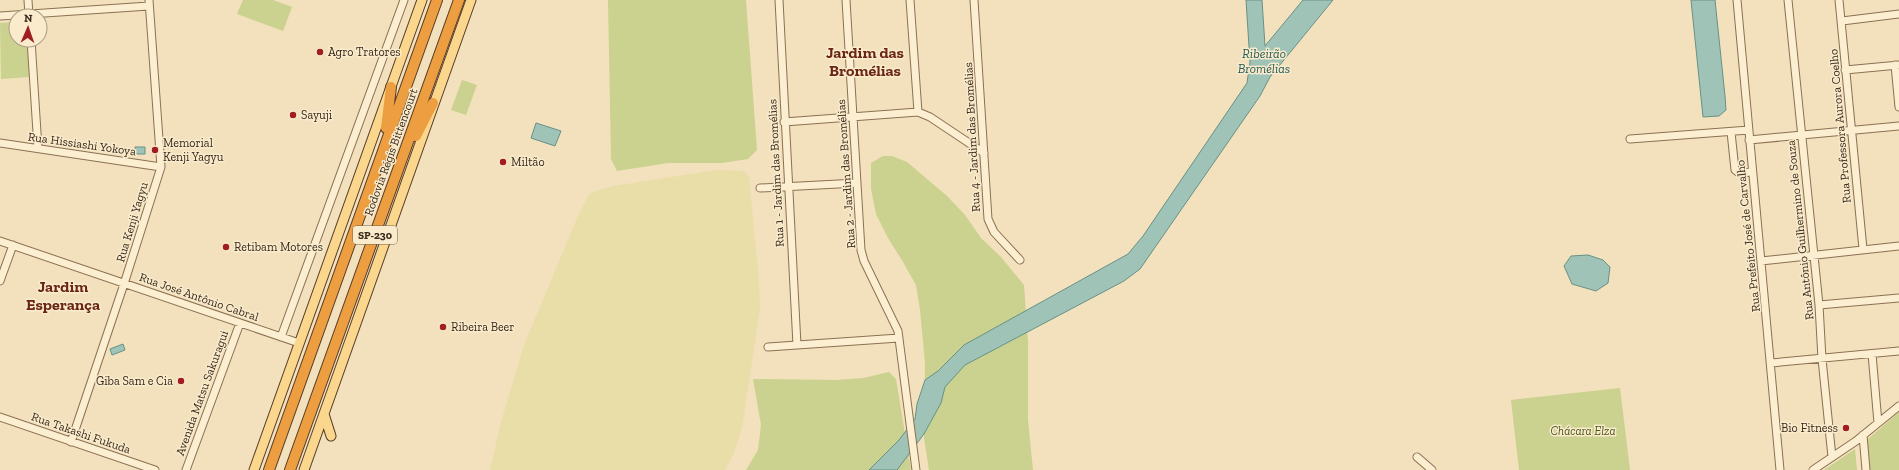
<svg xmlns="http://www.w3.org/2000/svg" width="1899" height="470" font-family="'Zilla Slab',serif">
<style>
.farmland{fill:#e9dda8}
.green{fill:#cbd18f}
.water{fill:#a0c3b8;stroke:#679186}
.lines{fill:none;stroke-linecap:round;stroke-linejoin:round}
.minor-casing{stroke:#8c7053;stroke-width:9}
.major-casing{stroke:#583e29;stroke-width:11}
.highway-casing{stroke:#583e29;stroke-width:12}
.minor{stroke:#fceed0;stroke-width:7}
.major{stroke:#fbd78e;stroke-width:9}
.highway{stroke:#ed9e41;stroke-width:10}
.poi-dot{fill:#a11d21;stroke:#f9ebcc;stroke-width:1.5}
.labels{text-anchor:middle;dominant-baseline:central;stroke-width:3;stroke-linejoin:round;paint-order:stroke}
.shield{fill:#f9ebcc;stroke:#73624f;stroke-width:1}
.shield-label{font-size:11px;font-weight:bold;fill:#39281a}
.poi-label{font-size:12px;fill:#39281a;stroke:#f9ebcc;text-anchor:start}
.street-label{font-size:12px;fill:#39281a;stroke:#f9ebcc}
.park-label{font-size:12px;font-style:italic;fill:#4b581e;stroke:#f9ebcc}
.water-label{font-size:13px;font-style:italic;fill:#275b56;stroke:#f9ebcc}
.district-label{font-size:16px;font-weight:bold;fill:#6a2515;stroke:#f9ebcc}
</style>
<rect width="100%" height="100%" fill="#f2e1bc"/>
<path class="farmland" d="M 717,170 L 744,171 L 749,177 L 759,281 L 760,308 L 742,428 L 734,453 L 725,470 L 490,470 L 501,422 L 524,345 L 578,216 L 590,193 L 613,186 Z"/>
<path class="green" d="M 243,0 L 273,0 L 292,7 L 283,31 L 237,14 Z
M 608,0 L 746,0 L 757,150 L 748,159 L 722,163 L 668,163 L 617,171 L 611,159 Z
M 16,22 L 16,40 L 27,40 L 29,77 L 1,79 L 0,23 Z
M 462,80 L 477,85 L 466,115 L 451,110 Z
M 883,156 L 892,156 L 907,162 L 947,196 L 965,215 L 981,238 L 1001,257 L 1024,285 L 1028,342 L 1028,420 L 1033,470 L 929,470 L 924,438 L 925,363 L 920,310 L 916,285 L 903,262 L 888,238 L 876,214 L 871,189 L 871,163 Z
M 889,372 L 896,379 L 911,470 L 746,470 L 758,450 L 761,425 L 753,379 L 837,380 L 863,378 Z
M 1620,388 L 1630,470 L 1519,470 L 1511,400 Z
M 1899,412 L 1899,470 L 1869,470 L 1867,440 Z
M 1855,449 L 1857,470 L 1824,470 Z"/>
<path class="water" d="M 1246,0 L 1262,0 L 1265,46 L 1303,0 L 1333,0 L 1270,77 L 1260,96 L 1140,269 L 1124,281 L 965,365 L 945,387 L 941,403 L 924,434 L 897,470 L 869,470 L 899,440 L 915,419 L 917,404 L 925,380 L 938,371 L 964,345 L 1128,254 L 1143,236 L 1247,83 L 1250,62 Z
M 1691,0 L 1715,0 L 1725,96 L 1726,110 L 1719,116 L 1703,117 Z
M 536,123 L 561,131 L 555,146 L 531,138 Z
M 135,147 L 145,147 L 145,154 L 135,154 Z
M 1588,255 L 1603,260 L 1610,267 L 1608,283 L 1596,291 L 1572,284 L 1564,266 L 1571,256 Z
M 123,344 L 125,350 L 112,355 L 110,349 Z"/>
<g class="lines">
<g class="minor-casing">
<path id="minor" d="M 28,0 L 29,16
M 779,0 L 797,345
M 846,0 L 861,250 L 864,261 L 898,331 L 916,470
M 910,0 L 918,112
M 974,0 L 988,219 L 994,232 L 1020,260
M 1737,0 L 1780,470
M 1788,0 L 1819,305 L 1822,359 L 1832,457
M 1839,0 L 1863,249
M 0,16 L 149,6
M 1842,21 L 1899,14
M 31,40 L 38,148
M 1895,65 L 1899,107
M 1845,70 L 1899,65
M 784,122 L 918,112 L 930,117 L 984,153
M 1731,132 L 1735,170 L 1739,173 L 1752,172
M 1630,139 L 1749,130
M 1749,140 L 1899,126
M 0,143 L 161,167
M 760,188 L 857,183
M 0,241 L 299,343
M 1761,261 L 1899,246
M 0,281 L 13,245
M 1819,305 L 1899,298
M 281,337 L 404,0
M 768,347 L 899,338
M 1872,354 L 1878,423
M 1771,363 L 1899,351
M 0,417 L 155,470
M 1863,435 L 1866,470
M 71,442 L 124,284 L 161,167 L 149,0
M 1417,457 L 1432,470
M 186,470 L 240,323
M 1813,470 L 1856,441 L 1899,406"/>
</g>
<g class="major-casing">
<path id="major" d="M 324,414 L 331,436
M 254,470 L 422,0
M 304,470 L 471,0"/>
</g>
<g class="highway-casing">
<path id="highway" d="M 386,128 L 391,87
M 416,136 L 433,103
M 269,470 L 437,0
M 290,470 L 459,0"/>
</g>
<use href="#minor" class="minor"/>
<use href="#major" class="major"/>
<use href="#highway" class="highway"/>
</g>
<g class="poi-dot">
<circle cx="320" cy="52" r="4"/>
<circle cx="293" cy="115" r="4"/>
<circle cx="155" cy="150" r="4"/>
<circle cx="503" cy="162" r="4"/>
<circle cx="226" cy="247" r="4"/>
<circle cx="443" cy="327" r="4"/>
<circle cx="181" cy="381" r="4"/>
<circle cx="1846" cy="428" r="4"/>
</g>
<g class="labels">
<rect class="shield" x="353" y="226" width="44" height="18" rx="3"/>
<g class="shield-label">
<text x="375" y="235">SP-230</text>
</g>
<g class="poi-label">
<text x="328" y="52">Agro Tratores</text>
<text x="301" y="115">Sayuji</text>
<text x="163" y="143">Memorial<tspan x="163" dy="14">Kenji Yagyu</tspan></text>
<text x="511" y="162">Miltão</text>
<text x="234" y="247">Retibam Motores</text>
<text x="451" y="327">Ribeira Beer</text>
<text x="173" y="381" text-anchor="end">Giba Sam e Cia</text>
<text x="1838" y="428" text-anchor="end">Bio Fitness</text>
</g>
<g class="street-label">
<text transform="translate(1840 126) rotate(-95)">Rua Professora Aurora Coelho</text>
<text transform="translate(972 137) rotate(-93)">Rua 4 - Jardim das Bromélias</text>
<text transform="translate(82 144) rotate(8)">Rua Hissiashi Yokoya</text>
<text transform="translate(391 152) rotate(-70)">Rodovia Régis Bittencourt</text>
<text transform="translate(776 173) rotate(-93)">Rua 1 - Jardim das Bromélias</text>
<text transform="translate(846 174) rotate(-94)">Rua 2 - Jardim das Bromélias</text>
<text transform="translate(132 222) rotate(-73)">Rua Kenji Yagyu</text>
<text transform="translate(1800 230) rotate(-96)">Rua Antônio Guilhermino de Souza</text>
<text transform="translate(1748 236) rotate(-96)">Rua Prefeito José de Carvalho</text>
<text transform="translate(199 297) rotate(19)">Rua José Antônio Cabral</text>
<text transform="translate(202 393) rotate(-70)">Avenida Matsu Sakuragui</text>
<text transform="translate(81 433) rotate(19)">Rua Takashi Fukuda</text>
</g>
<g class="park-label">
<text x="1583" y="431">Chácara Elza</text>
</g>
<g class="water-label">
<text x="1264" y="53">Ribeirão<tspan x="1264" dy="15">Bromélias</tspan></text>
</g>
<g class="district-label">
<text x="865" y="52">Jardim das<tspan x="865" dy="18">Bromélias</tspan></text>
<text x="63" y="286">Jardim<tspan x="63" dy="18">Esperança</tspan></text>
</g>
</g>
<g transform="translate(28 28) rotate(2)"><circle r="19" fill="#f9ebcc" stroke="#ac9d85"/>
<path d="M0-3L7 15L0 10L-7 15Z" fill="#a11d21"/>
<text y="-6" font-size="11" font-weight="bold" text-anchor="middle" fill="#39281a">N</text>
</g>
</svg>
